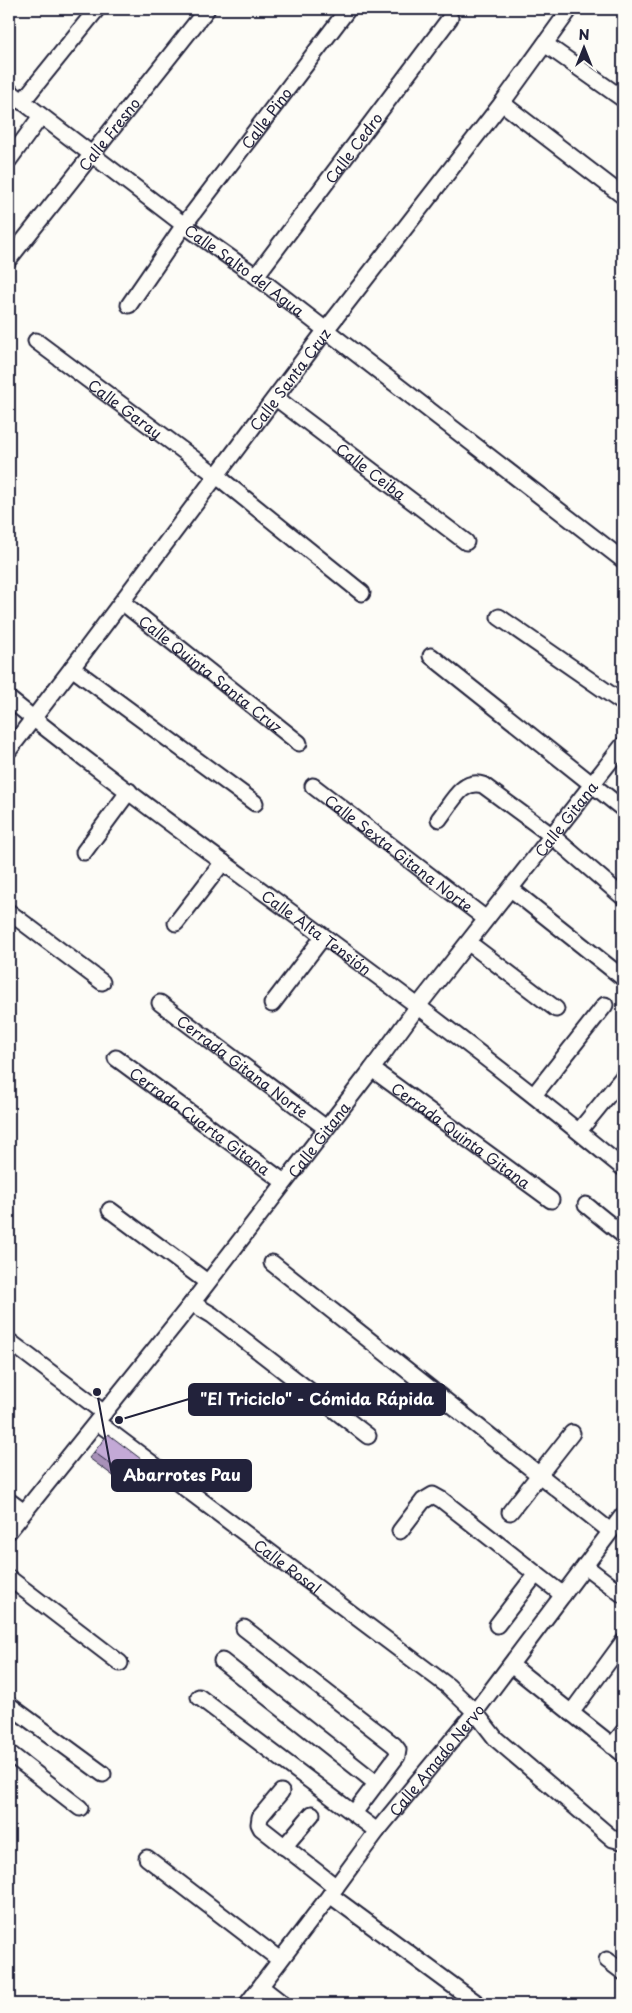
<svg xmlns="http://www.w3.org/2000/svg" width="632" height="2013" font-family="'Playpen Sans',sans-serif">
<style>
.lines{fill:none;stroke-linecap:round;stroke-linejoin:round}
.minor-casing{stroke:#22223b;stroke-width:19}
.minor{stroke:#fdfcf7;stroke-width:15}
.wall{fill:#a891b8;stroke:#22223b}
.building{fill:#c3a9d6;stroke:#22223b}
.labels{text-anchor:middle;dominant-baseline:central;stroke-width:5;stroke-linejoin:round;paint-order:stroke}
.street-label{font-size:15px;fill:#22223b;stroke:#fdfcf7}
.leader{fill:none;stroke:#22223b;stroke-width:2}
.callout-dot{fill:#22223b;stroke:#fdfcf7;stroke-width:2}
.callout{fill:#22223b;stroke:#22223b;stroke-width:2}
.callout-label{font-size:16px;text-anchor:middle;font-weight:bold;fill:#fff}
</style>
<rect width="100%" height="100%" fill="#fdfcf7"/>
<filter id="ink" filterUnits="userSpaceOnUse"><feTurbulence type="fractalNoise" baseFrequency=".02" numOctaves="2"/><feDisplacementMap in="SourceGraphic" scale="10" xChannelSelector="R" yChannelSelector="G"/><feConvolveMatrix kernelMatrix="1 2 1 2 8 2 1 2 1" color-interpolation-filters="sRGB"/></filter>
<g filter="url(#ink)">
<g class="lines">
<g class="minor-casing">
<g id="minor">
<path d="M 545,44 L 623,99"/>
<path id="s1" d="M 9,91 L 184,225 L 256,276 L 623,560"/>
<path d="M 22,102 L 97,9"/>
<path d="M 502,103 L 623,196"/>
<path d="M 9,160 L 41,116"/>
<path id="s2" d="M 9,259 L 207,9"/>
<path id="s3" d="M 256,276 L 450,18"/>
<path id="s4" d="M 129,305 L 184,225 L 348,9"/>
<path id="s5" d="M 36,341 L 217,476 L 362,593"/>
<path id="s6" d="M 276,398 L 466,542"/>
<path id="s7" d="M 122,602 L 299,743"/>
<path d="M 499,617 L 623,703"/>
<path d="M 431,656 L 623,809"/>
<path d="M 72,668 L 255,803"/>
<path id="s8" d="M 9,699 C 142,806 282,904 419,1007 C 488,1059 556,1113 623,1168"/>
<path id="s9" d="M 9,750 L 72,668 L 325,331 L 502,103 L 570,9"/>
<path id="s10" d="M 313,786 L 486,919"/>
<path d="M 439,819 C 451,804 462,778 483,785 L 551,835 L 623,897"/>
<path d="M 84,852 L 129,791"/>
<path d="M 511,889 L 623,978"/>
<path d="M 9,912 L 102,982"/>
<path d="M 176,923 L 223,862"/>
<path d="M 469,943 L 556,1009"/>
<path id="s11" d="M 160,1003 L 326,1128"/>
<path d="M 272,1004 L 323,937"/>
<path id="s12" d="M 116,1058 L 284,1182"/>
<path id="s13" d="M 372,1069 L 551,1200"/>
<path d="M 534,1095 L 605,1005"/>
<path d="M 579,1131 L 623,1077"/>
<path d="M 586,1205 L 623,1235"/>
<path d="M 110,1210 L 207,1282"/>
<path d="M 272,1263 L 610,1531"/>
<path d="M 192,1303 L 212,1315 L 368,1436"/>
<path d="M 9,1341 L 104,1413"/>
<path id="s14" d="M 97,1422 L 448,1686 L 475,1712 L 496,1739 L 613,1839 L 621,1841 L 623,1839"/>
<path d="M 9,1501 L 24,1512"/>
<path d="M 510,1512 L 572,1433"/>
<path id="s15" d="M 9,1531 L 192,1303 L 372,1069 L 418,1006 L 623,745"/>
<path d="M 400,1531 L 423,1501 L 433,1495 L 442,1500 L 563,1595"/>
<path d="M 585,1566 L 623,1595"/>
<path d="M 9,1578 L 120,1663"/>
<path d="M 497,1625 L 536,1574"/>
<path d="M 244,1628 L 394,1745 L 398,1750 L 397,1756 L 354,1813"/>
<path d="M 222,1661 L 376,1783"/>
<path d="M 511,1665 L 623,1754"/>
<path d="M 199,1697 L 377,1831"/>
<path d="M 9,1705 L 103,1774"/>
<path d="M 571,1713 L 623,1642"/>
<path d="M 612,1746 L 623,1732"/>
<path d="M 9,1753 L 80,1808"/>
<path d="M 281,1792 L 260,1817 L 259,1824 L 261,1828 L 336,1887"/>
<path d="M 284,1847 L 312,1814"/>
<path d="M 147,1858 L 280,1960"/>
<path d="M 330,1895 L 478,2004"/>
<path d="M 607,1960 L 623,1972"/>
<path d="M 261,1987 L 283,2004"/>
<path id="s16" d="M 247,2004 L 330,1895 L 377,1831 L 475,1712 L 623,1515"/>
</g>
</g>
<use href="#minor" class="minor"/>
</g>
<path class="wall" d="M 94,1452 L 137,1465 L 123,1483 L 89,1458 Z"/>
<path class="building" d="M 108,1434 L 141,1459 L 128,1477 L 94,1452 Z"/>
</g>
<g class="labels">
<g class="street-label">
<text stroke="none"><textPath href="#s4" startOffset="232">Calle Pino</textPath></text>
<text stroke="none"><textPath href="#s2" startOffset="160">Calle Fresno</textPath></text>
<text stroke="none"><textPath href="#s3" startOffset="161">Calle Cedro</textPath></text>
<text stroke="none"><textPath href="#s1" startOffset="296">Calle Salto del Agua</textPath></text>
<text stroke="none"><textPath href="#s9" startOffset="465">Calle Santa Cruz</textPath></text>
<text stroke="none"><textPath href="#s5" startOffset="112">Calle Garay</textPath></text>
<text stroke="none"><textPath href="#s6" startOffset="120">Calle Ceiba</textPath></text>
<text stroke="none"><textPath href="#s7" startOffset="114">Calle Quinta Santa Cruz</textPath></text>
<text stroke="none"><textPath href="#s15" startOffset="904">Calle Gitana</textPath></text>
<text stroke="none"><textPath href="#s10" startOffset="109">Calle Sexta Gitana Norte</textPath></text>
<text stroke="none"><textPath href="#s8" startOffset="386">Calle Alta Tensión</textPath></text>
<text stroke="none"><textPath href="#s11" startOffset="104">Cerrada Gitana Norte</textPath></text>
<text stroke="none"><textPath href="#s12" startOffset="105">Cerrada Cuarta Gitana</textPath></text>
<text stroke="none"><textPath href="#s13" startOffset="111">Cerrada Quinta Gitana</textPath></text>
<text stroke="none"><textPath href="#s15" startOffset="499">Calle Gitana</textPath></text>
<text stroke="none"><textPath href="#s14" startOffset="239">Calle Rosal</textPath></text>
<text stroke="none"><textPath href="#s16" startOffset="309">Calle Amado Nervo</textPath></text>
</g>
</g>
<path class="leader" d="M119 1420L189 1399M97 1392L112 1475"/>
<g class="callout-dot">
<circle cx="119" cy="1420" r="5"/>
<circle cx="97" cy="1392" r="5"/>
</g>
<g class="callout">
<rect x="189" y="1384" width="256" height="31" rx="5"/>
<rect x="112" y="1460" width="139" height="31" rx="5"/>
</g>
<g class="callout-label">
<text x="317" y="1405">"El Triciclo" - Cómida Rápida</text>
<text x="182" y="1481">Abarrotes Pau</text>
</g>
<rect width="632" height="2013" fill="none" stroke="#fdfcf7" stroke-width="30"/>
<rect x="15" y="15" width="602" height="1983" fill="none" stroke="#22223b" stroke-width="2" filter="url(#ink)"/>
<g transform="translate(584 48)" stroke="#fdfcf7" stroke-width="4" paint-order="stroke">
<path d="M0-4L9 19L0 12L-9 19Z" fill="#22223b"/>
<text y="-8" font-size="14" font-weight="bold" text-anchor="middle" fill="#22223b">N</text>
</g>
</svg>
